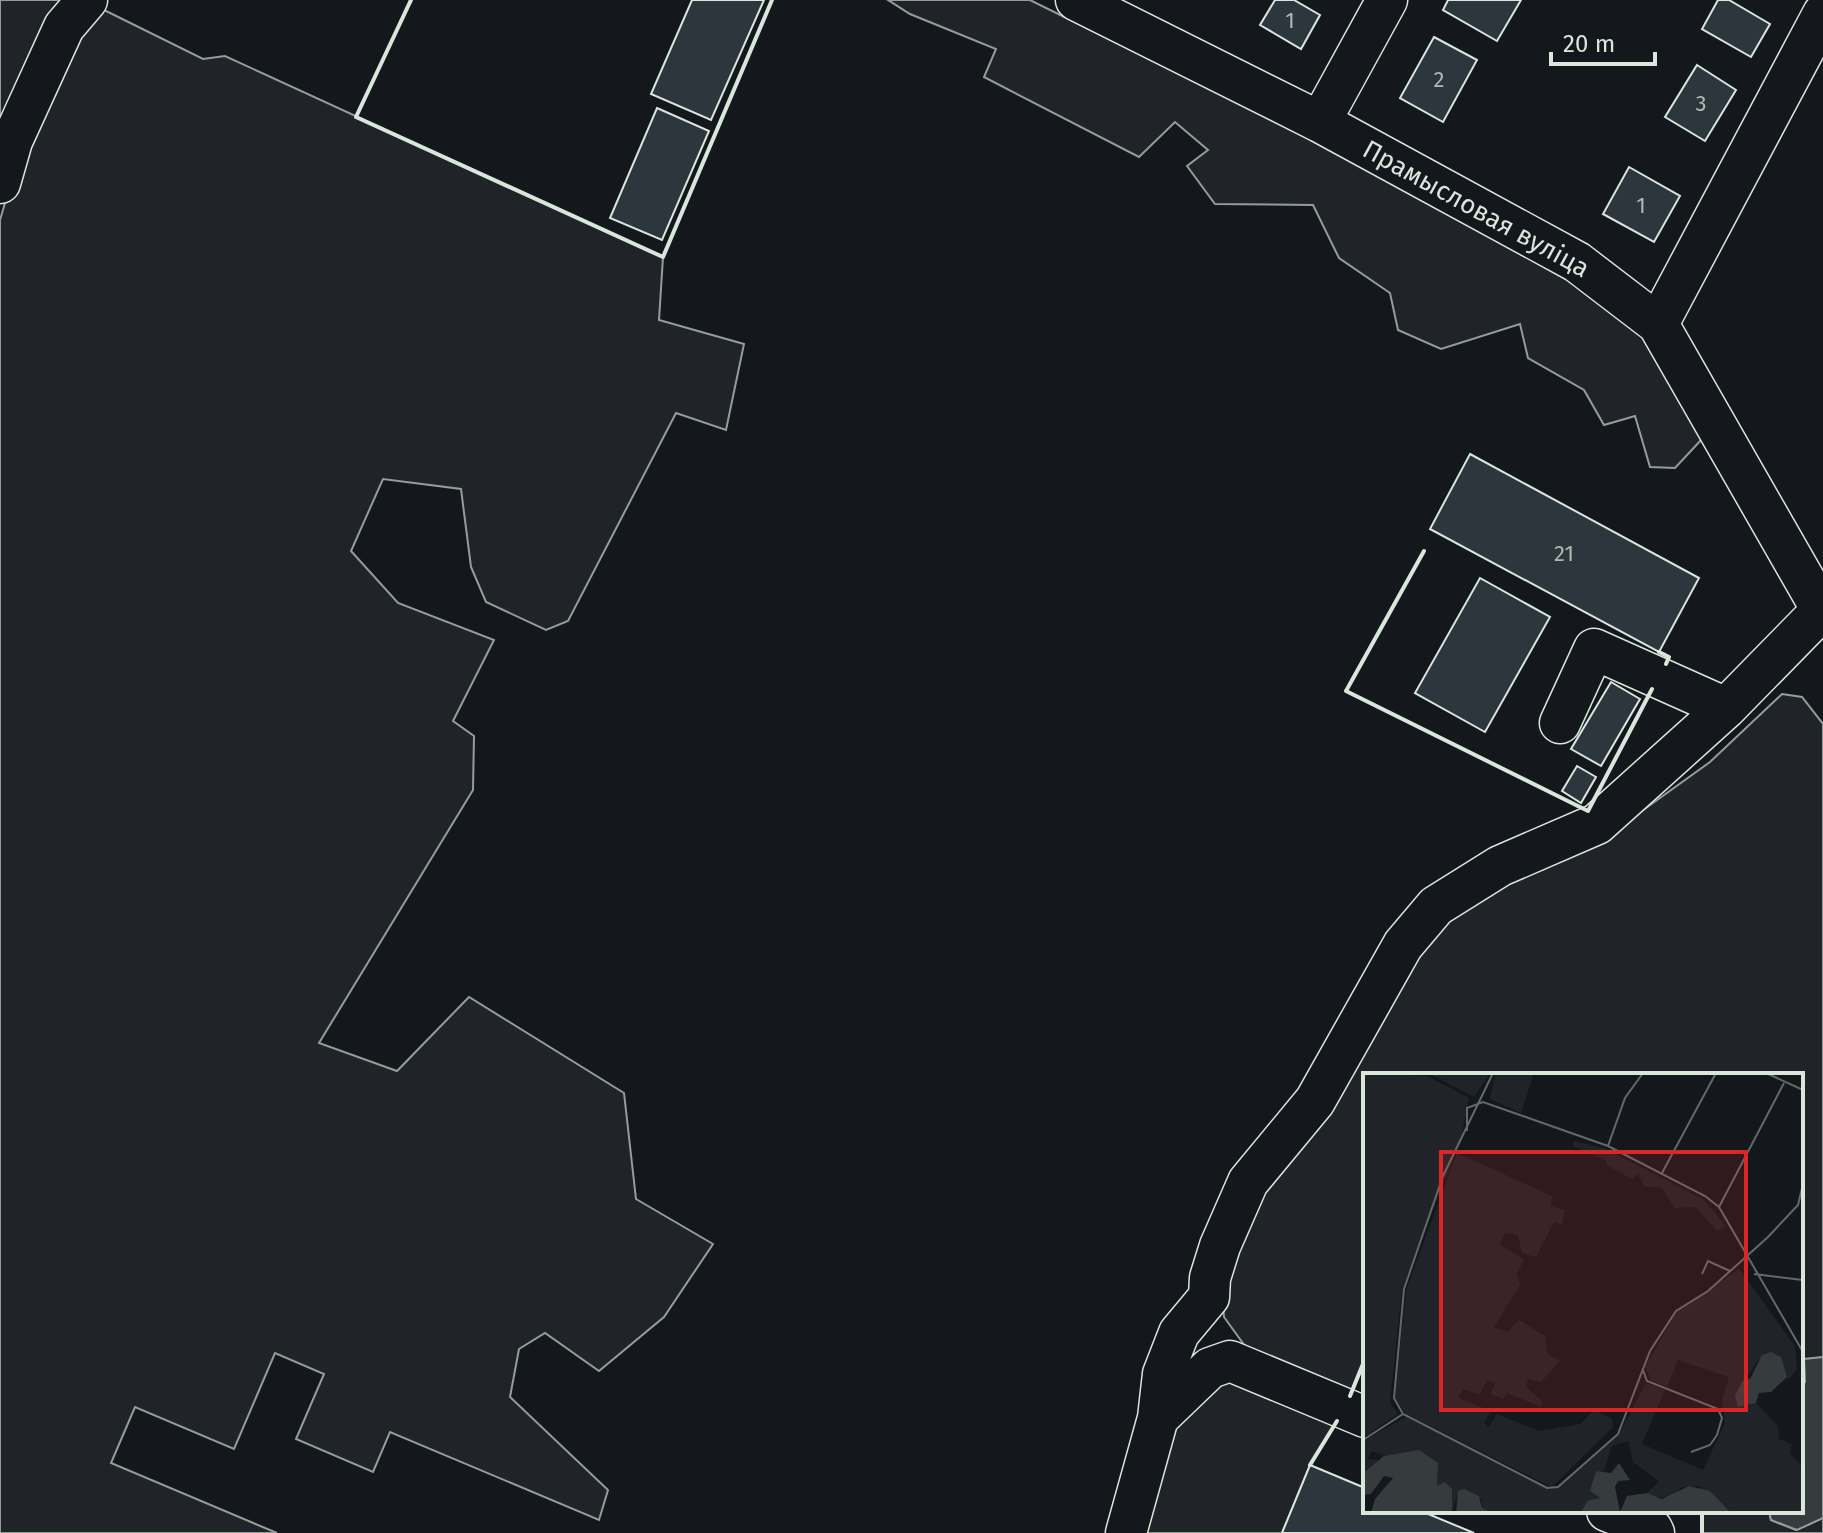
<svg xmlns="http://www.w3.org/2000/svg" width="1823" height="1533" font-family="'Fira Sans',sans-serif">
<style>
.green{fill:#202428;stroke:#939e99;stroke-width:2}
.water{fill:#363b3e;stroke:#939e99;stroke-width:2}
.building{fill:#2c363c;stroke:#d8e6dc;stroke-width:2}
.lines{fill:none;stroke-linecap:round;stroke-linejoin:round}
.minor-casing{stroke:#d8e6dc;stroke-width:43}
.minor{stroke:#14181c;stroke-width:40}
.wall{stroke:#d8e6dc;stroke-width:4}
.labels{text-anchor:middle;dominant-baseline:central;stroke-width:6;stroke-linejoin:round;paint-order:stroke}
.number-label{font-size:22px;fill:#adbab4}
.street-label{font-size:26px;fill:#d8e6dc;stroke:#14181c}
.inset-road{fill:none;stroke:#626a69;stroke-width:2}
.view{fill:#d62828;fill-opacity:0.15;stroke:#d62828;stroke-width:4}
.inset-edge{fill:none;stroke:#d8e6dc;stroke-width:4}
</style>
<rect width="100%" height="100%" fill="#14181c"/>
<path class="green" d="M 0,0 L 73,0 L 0,145 Z
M 888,0 L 1030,0 L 1311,139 L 1567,277 L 1648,339 L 1702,439 L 1675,468 L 1650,467 L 1635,416 L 1604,425 L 1584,390 L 1528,358 L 1520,324 L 1441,349 L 1398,330 L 1390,293 L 1339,258 L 1313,205 L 1215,204 L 1187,166 L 1208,150 L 1175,122 L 1139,157 L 984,77 L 996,49 L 910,14 Z
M 96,6 L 203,59 L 225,56 L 663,257 L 659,320 L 744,344 L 726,430 L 676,413 L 568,621 L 546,630 L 486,602 L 471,567 L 461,489 L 383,479 L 351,551 L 398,603 L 494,640 L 453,721 L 474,736 L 473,790 L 319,1043 L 397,1071 L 469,997 L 624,1093 L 636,1199 L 713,1244 L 664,1317 L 599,1371 L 545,1333 L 519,1349 L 510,1397 L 608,1490 L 599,1520 L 390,1432 L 373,1472 L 296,1439 L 324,1374 L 275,1353 L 234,1449 L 135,1407 L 111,1463 L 277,1533 L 0,1533 L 0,220 L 22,145 Z
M 1782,694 L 1802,697 L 1823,724 L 1823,1357 L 1804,1360 L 1805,1382 L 1801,1387 L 1801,1075 L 1365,1075 L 1365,1359 L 1347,1401 L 1258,1364 L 1224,1317 L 1221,1280 L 1229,1249 L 1439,914 L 1603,839 L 1710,762 Z
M 1212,1376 L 1340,1416 L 1310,1465 L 1282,1533 L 1134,1533 L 1168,1428 Z
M 1702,1511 L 1769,1511 L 1771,1520 L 1796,1530 L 1823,1518 L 1823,1533 L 1702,1533 Z"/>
<path class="water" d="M 1823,1357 L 1823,1518 L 1797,1530 L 1771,1520 L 1769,1511 L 1801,1511 L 1801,1387 L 1805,1382 L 1804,1359 Z"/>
<path class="building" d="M 692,0 L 764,0 L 711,120 L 651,94 Z
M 1275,0 L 1294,0 L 1320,15 L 1301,49 L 1260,25 Z
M 1448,0 L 1521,0 L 1497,41 L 1443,10 Z
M 1718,0 L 1729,0 L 1770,24 L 1751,57 L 1702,29 Z
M 1434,37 L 1477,60 L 1443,122 L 1400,98 Z
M 1697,65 L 1736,90 L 1705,141 L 1665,117 Z
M 657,108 L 709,131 L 662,240 L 610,218 Z
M 1629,167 L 1680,196 L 1654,242 L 1603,214 Z
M 1470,454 L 1699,578 L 1659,652 L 1430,529 Z
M 1480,578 L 1550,617 L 1485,732 L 1415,693 Z
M 1611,682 L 1640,699 L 1601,766 L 1571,749 Z
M 1577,766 L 1596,777 L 1581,803 L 1562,791 Z
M 1310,1465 L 1365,1488 L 1365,1511 L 1421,1511 L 1474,1533 L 1282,1533 Z"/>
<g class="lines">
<g class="minor-casing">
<path id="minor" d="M 1076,0 L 1320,122 L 1577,262 L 1658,324 L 1823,612
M 1320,122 L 1387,0
M 0,183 L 12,141 L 64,27 L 87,0
M 1658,324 L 1823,14
M 1560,723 L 1594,649 L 1726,708
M 1158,1418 L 1210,1368 L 1230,1361 L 1365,1417
M 1607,1511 L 1652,1529 L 1654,1533
M 1126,1533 L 1158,1418 L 1163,1374 L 1179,1333 L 1209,1297 L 1210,1278 L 1220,1246 L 1248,1182 L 1315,1101 L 1403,945 L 1436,906 L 1500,866 L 1597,824 L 1726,708 L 1823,609"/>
</g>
<use href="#minor" class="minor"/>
<path class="wall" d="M 411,0 L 356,117 L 663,257 L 772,0
M 1424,551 L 1346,691 L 1588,811 L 1652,689
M 1659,652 L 1669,657 L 1666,664
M 1350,1396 L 1365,1359
M 1310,1465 L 1337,1421
M 1702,1511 L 1702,1533"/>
</g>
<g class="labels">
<g class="number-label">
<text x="1290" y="20">1</text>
<text x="1439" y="79">2</text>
<text x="1701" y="103">3</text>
<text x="1641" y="205">1</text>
<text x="1564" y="553">21</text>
</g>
<g class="street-label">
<text transform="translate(1476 209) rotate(29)">Прамысловая вуліца</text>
</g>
</g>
<g transform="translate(1363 1073)">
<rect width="440" height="440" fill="#14181c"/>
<path d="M 0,0 L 64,3 L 106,25 L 98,66 L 39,216 L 27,329 L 35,341 L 0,365 ZM 65,0 L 127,0 L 111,24 ZM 132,0 L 171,0 L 158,40 L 127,26 ZM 210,68 L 241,75 L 340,126 L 363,153 L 354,158 L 332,134 L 312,135 L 298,114 L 281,114 L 275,100 L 269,106 L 243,92 L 244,88 L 210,73 ZM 94,80 L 189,123 L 188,133 L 202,137 L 199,152 L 191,149 L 173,184 L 159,180 L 155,162 L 142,160 L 137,171 L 161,187 L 154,200 L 157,212 L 131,254 L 144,259 L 156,247 L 182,263 L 184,281 L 197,288 L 178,309 L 165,306 L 163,314 L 180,329 L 178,334 L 144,320 L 140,326 L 127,321 L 132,310 L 124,307 L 117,322 L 100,316 L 96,325 L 128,338 L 121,350 L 126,354 L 134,341 L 176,358 L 217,351 L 231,337 L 249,346 L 250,354 L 189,414 L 43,341 L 32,325 L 43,217 ZM 376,196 L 432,273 L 434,296 L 426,306 L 396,286 L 372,323 L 375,334 L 393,330 L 415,353 L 416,366 L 429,371 L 427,380 L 440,395 L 440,440 L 368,440 L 336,413 L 319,414 L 308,424 L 288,424 L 284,420 L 296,408 L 270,389 L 265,368 L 249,373 L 241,398 L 233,398 L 237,425 L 218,440 L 131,440 L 119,435 L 119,427 L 94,423 L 89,440 L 89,416 L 74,413 L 50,379 L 21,383 L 9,378 L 4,386 L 16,387 L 0,400 L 0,368 L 43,344 L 190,416 L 256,361 L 283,310 L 302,317 L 279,371 L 340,397 L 362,350 L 359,327 L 366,304 L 315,287 L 304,314 L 289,308 L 282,294 L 314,238 Z" fill="#202428"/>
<path d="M 408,279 L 418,284 L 424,304 L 408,319 L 396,320 L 393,330 L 375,334 L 372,323 L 380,307 L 387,306 L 399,282 ZM 56,377 L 75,390 L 74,413 L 82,409 L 89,416 L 89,440 L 8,440 L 12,426 L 30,405 L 21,403 L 8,421 L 0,422 L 0,400 L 21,383 ZM 256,390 L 267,407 L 255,408 L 252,414 L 257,439 L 264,423 L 284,420 L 299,426 L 326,413 L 347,418 L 368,440 L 218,440 L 224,428 L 237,425 L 227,418 L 233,398 L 248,400 ZM 101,416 L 116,423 L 119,435 L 131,440 L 93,440 L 95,418 Z" fill="#363b3e"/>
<path class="inset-road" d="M 130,0 L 80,103 L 41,216 L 31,325 L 40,341 L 184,415 L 195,414 L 255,361 L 287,278 L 313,238 L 345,218 L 405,164 L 435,132 L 440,111M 403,0 L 440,17M 104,58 L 104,35 L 120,29 L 245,73 L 342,123 L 356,134 L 440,279M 245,73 L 262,25 L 280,0M 299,100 L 353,0M 356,134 L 421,10M 339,201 L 345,188 L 367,198M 391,201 L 440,207M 280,297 L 284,308 L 355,336 L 359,345 L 354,362 L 347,372 L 328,379M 0,367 L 40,341"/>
<path class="view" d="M 78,79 L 383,79 L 383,337 L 78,337 Z"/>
<rect width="440" height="440" class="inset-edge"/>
</g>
<path d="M1551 52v12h104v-12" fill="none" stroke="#d8e6dc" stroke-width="4"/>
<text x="1563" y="52" font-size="24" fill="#d8e6dc" stroke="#14181c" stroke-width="6" paint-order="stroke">20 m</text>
</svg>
